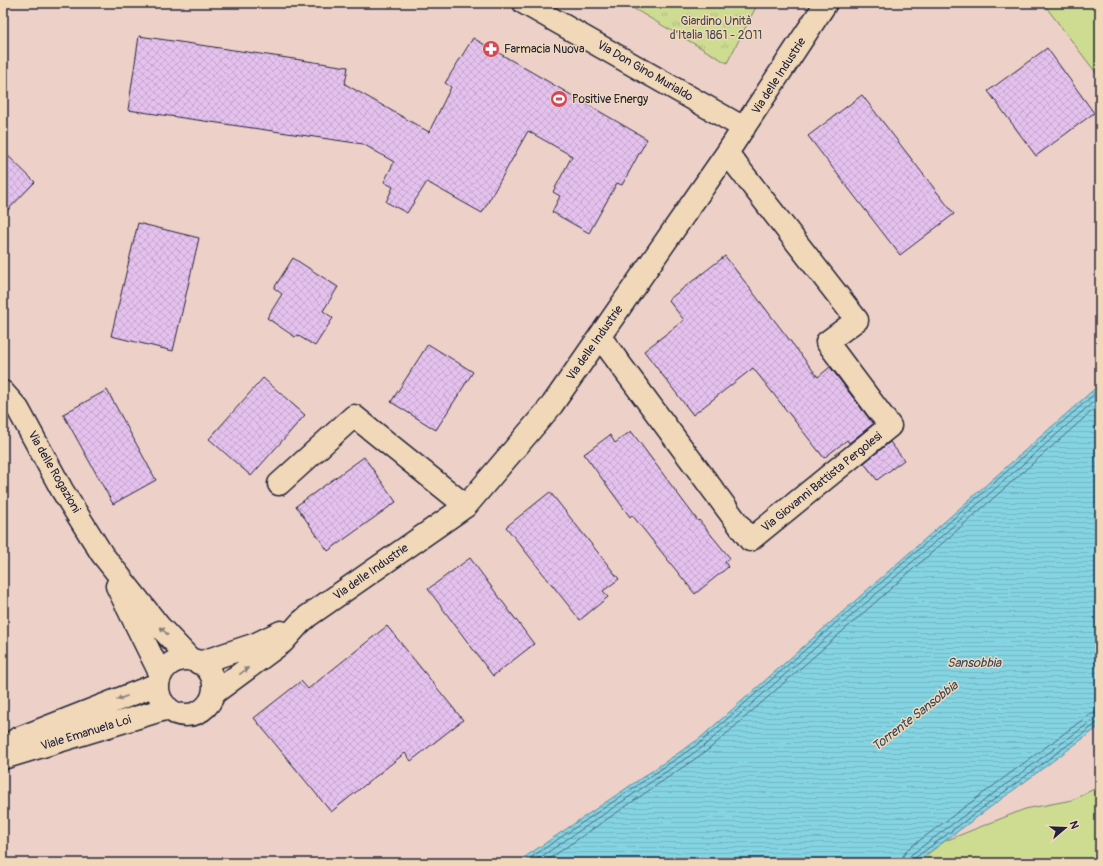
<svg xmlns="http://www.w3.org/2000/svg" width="1103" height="866" font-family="Pangolin,sans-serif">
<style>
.green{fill:#cddc90;stroke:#787f66}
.park{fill:url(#park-tufts);stroke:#787f66}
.water{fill:url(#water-rules);stroke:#5d8da0}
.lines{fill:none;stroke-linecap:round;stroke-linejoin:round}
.shore{stroke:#4a697e;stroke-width:1}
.building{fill:url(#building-cross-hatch);stroke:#22223b}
.minor-casing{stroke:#22223b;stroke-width:25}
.minor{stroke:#f0d8b8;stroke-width:22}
.oneway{fill:#897d7a}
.labels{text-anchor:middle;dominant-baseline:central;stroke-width:3;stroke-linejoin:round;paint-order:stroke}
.park-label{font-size:12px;fill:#44474c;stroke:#f0d8b8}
.poi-label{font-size:12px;fill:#22223b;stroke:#f0d8b8;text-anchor:start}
.street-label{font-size:12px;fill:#22223b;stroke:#f0d8b8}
.water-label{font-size:13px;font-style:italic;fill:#36465d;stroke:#f0d8b8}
</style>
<defs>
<pattern id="park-tufts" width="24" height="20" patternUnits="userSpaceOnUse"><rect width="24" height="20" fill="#cddc90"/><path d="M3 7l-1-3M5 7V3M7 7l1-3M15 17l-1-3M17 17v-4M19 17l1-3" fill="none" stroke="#b0bc7d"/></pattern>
<pattern id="water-rules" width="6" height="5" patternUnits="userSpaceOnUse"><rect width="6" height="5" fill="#85d4e3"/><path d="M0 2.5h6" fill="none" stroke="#73b6c4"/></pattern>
<pattern id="building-cross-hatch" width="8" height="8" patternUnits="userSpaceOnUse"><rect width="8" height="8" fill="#e5c2ee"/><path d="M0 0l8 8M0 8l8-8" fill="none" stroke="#c4a6cd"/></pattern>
</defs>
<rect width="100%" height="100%" fill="#edd1c8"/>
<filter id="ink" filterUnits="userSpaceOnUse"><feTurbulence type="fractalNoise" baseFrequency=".025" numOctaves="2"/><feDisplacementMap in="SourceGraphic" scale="8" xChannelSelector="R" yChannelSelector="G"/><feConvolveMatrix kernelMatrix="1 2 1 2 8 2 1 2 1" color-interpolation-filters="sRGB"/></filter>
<g filter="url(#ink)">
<path class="green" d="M 1043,3 L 1100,3 L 1100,78 L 1049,11 Z
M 1100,786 L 1100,863 L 915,863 L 945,841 L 1025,809 L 1072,800 Z"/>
<path class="park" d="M 624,3 L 748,3 L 756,7 L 727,63 Z"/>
<path class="water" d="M 1100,384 L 1100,726 L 915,863 L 516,863 L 699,739 Z"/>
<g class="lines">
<path class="shore" d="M 523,863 L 701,742 L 1100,389
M 532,863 L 704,746 L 1100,396
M 543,863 L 708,750 L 1100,404
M 902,863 L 903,856 L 908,849 L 1089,715 L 1100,712
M 908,863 L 908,858 L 912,854 L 1093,720 L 1100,718
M 913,863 L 915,858 L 1096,724 L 1100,723"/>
</g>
<path class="building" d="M 139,36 L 348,67 L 345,84 L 429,132 L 451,87 L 445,83 L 473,38 L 647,139 L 622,185 L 617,183 L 589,233 L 552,212 L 560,196 L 553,192 L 572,156 L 528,131 L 482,213 L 427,182 L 407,213 L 386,202 L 393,187 L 384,182 L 394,162 L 363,144 L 128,110 Z
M 1047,48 L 1094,113 L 1036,156 L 988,91 Z
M 862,95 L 954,214 L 900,255 L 808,136 Z
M 3,151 L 35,182 L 3,215 Z
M 138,223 L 199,238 L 173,351 L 111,336 Z
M 725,256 L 818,377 L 830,367 L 873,424 L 849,443 L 847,440 L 824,458 L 753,368 L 693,415 L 644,351 L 684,320 L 668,300 Z
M 293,258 L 338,287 L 323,311 L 333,318 L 315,346 L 297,335 L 295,337 L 267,318 L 282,294 L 274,288 Z
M 428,344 L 473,372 L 436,430 L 391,402 Z
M 263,378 L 305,415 L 251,476 L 209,439 Z
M 107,390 L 156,480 L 113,504 L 63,414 Z
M 631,431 L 698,521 L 699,520 L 730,558 L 725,562 L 728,567 L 695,594 L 632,515 L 630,517 L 584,454 L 610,435 L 615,443 Z
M 890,442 L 904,460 L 877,480 L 864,463 Z
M 364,457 L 396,502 L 328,551 L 296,506 Z
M 550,492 L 619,579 L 603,591 L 608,597 L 580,620 L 506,527 Z
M 470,558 L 534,644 L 493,676 L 428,589 Z
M 387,626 L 463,720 L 411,761 L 405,753 L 331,812 L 254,718 L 301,681 L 308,689 Z"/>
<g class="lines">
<g class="minor-casing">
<path id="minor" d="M 524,3 L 744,128
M 600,337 L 750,540 L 890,426 L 827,342 L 857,320 L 727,153
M 3,392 L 18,409 L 62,490 L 102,554 L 159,626 L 191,660
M 279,484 L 354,416 L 466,506
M 117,586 L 161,675
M158 687a28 28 0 1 1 56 0a28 28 0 1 1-56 0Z
M 199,663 L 256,644 L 281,632
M 213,694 L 283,642 L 300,623 L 308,616 L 466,506 L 552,405 L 727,153 L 826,3
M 10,745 L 17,739 L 158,684
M 3,758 L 168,708"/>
</g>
<use href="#minor" class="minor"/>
</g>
<defs><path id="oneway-solid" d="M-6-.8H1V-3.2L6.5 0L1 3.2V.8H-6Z"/></defs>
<g class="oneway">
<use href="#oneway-solid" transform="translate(164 631) rotate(-133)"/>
<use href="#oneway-solid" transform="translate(244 671) rotate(-37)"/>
<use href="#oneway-solid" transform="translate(122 698) rotate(159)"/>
</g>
</g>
<defs>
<g id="pharmacy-disc" transform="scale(0.9)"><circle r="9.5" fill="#d1495b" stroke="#f0d8b8"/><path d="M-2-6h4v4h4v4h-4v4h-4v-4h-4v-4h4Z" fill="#fff"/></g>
<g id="stadium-disc" transform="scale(0.9)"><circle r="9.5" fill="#d1495b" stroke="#f0d8b8"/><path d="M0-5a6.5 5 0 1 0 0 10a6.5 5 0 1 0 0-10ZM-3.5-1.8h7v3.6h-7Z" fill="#fff"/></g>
</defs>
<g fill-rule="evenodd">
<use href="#pharmacy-disc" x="491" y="49"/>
<use href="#stadium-disc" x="559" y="99"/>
</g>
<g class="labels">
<g class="park-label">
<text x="716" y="21">Giardino Unità<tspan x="716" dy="14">d'Italia 1861 - 2011</tspan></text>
</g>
<g class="poi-label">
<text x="504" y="49">Farmacia Nuova</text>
<text x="572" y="99">Positive Energy</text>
</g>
<g class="street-label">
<text transform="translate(645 71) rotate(30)">Via Don Gino Murialdo</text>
<text transform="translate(779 76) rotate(-57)">Via delle Industrie</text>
<text transform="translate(595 343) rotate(-55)">Via delle Industrie</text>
<text transform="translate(54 472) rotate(60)">Via delle Rogazioni</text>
<text transform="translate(822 482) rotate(-39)">Via Giovanni Battista Pergolesi</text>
<text transform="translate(371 572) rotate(-35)">Via delle Industrie</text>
<text transform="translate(86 733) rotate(-17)">Viale Emanuela Loi</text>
</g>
<g class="water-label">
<text x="974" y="663">Sansobbia</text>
<text transform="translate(915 716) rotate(-38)">Torrente Sansobbia</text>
</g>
</g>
<rect width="1103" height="866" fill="none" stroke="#f0d8b8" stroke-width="16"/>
<rect x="8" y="8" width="1087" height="850" fill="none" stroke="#22223b" stroke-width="1.5" filter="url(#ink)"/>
<g transform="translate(1065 828) rotate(71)" stroke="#f0d8b8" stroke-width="3" paint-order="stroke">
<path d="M0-3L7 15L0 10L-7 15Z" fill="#22223b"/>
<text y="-6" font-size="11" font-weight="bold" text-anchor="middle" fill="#22223b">N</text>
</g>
</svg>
